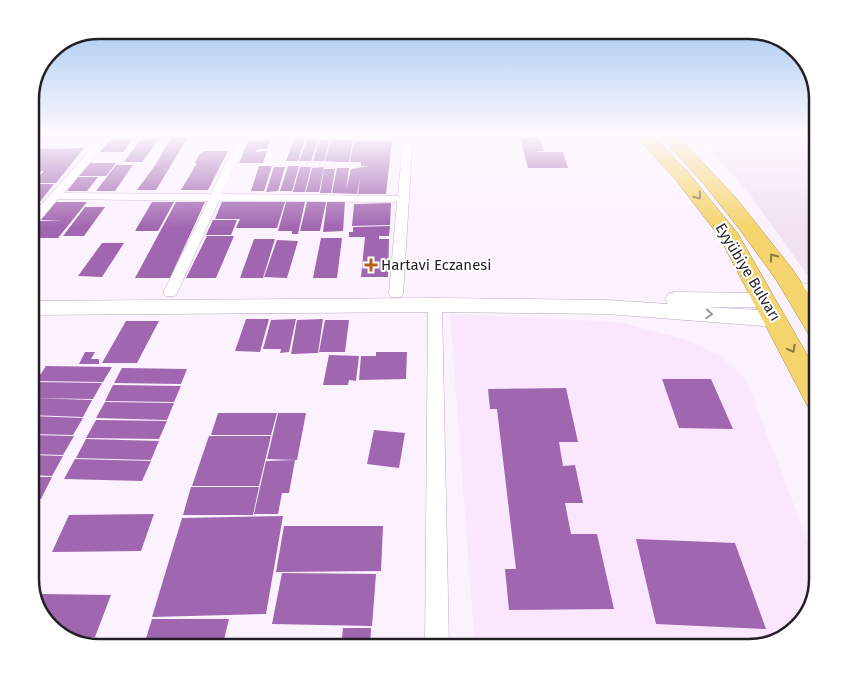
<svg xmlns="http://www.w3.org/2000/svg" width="848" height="678" font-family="'Fira Sans',sans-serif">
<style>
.industrial{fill:#f2e1f3}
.built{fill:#fae7fe}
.building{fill:#a166b0}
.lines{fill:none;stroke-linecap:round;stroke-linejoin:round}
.minor-casing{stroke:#baadbd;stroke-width:1}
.secondary-casing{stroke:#baadbd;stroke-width:1}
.trunk-casing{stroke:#aa8e3b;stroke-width:1}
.minor{fill:#fff;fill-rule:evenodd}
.secondary{fill:#fff;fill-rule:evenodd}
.trunk{fill:#f4d46c;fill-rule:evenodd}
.oneway{stroke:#8c7a48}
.oneway2{stroke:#9c9a9d}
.poi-dot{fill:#bb5b16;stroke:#fff;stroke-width:2}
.labels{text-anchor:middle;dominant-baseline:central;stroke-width:4;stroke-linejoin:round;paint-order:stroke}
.poi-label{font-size:15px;fill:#241f25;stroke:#fff;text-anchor:start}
.street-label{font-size:15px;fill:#241f25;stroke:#fff}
.rim{fill:none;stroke:#241f25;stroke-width:2.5}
</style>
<rect width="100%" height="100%" fill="#fcf1ff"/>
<path class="industrial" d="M 692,134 L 818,134 L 818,290 L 748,192 L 706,145 Z"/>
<path class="built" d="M 450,314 L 619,322 L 684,339 L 717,354 L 745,377 L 818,568 L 818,579 L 801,624 L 749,648 L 475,648 Z"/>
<path class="building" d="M 171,137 L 188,137 L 156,190 L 137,190 L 156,164 Z
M 520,138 L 539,138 L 544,151 L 533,152 L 563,152 L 568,168 L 528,168 Z
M 111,139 L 133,139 L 123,152 L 100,152 Z
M 141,139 L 159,139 L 142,162 L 124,162 Z
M 294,139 L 305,139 L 298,161 L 286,161 Z
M 249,140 L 270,140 L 267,149 L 257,149 L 256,152 L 267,151 L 263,163 L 239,163 Z
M 307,140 L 318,140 L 311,161 L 299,161 Z
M 319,140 L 330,140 L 324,161 L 313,161 Z
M 331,140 L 353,140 L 349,162 L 337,162 L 341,144 L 337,162 L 325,161 Z
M 354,141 L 392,141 L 386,194 L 358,194 L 360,177 L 357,194 L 332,193 L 337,168 L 349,168 L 346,191 L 351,169 L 369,166 L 361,166 L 361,162 L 350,162 Z
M 84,148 L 56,183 L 33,183 L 44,171 L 41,171 L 30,185 L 30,156 L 37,149 Z
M 204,151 L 228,151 L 208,190 L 181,190 L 197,163 L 195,163 L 199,155 Z
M 89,163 L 116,163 L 106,176 L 78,176 Z
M 116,165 L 133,165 L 115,191 L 96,191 Z
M 259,166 L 272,166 L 264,191 L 251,191 Z
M 288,166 L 299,166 L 292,191 L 280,191 Z
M 274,167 L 285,167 L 278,191 L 266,192 Z
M 300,167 L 311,167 L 305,192 L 293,192 Z
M 324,167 L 319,192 L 306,192 L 312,168 Z
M 324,169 L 335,169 L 331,193 L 320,193 Z
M 78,177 L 98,177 L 87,191 L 67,191 Z
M 33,184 L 54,184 L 34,209 L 30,209 L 30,187 Z
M 345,201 L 343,231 L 323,232 L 327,202 Z
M 56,202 L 87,202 L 58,238 L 30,238 L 30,233 L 40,221 L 63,221 L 41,220 Z
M 152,202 L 174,202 L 158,231 L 135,231 Z
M 176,202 L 205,202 L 170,278 L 135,278 Z
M 222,202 L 285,202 L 277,228 L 236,228 L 240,219 L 215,219 Z
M 286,202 L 305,202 L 298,234 L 292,234 L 292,231 L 278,231 Z
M 307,202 L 326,202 L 320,231 L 300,231 Z
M 391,203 L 390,225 L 352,226 L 354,204 Z
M 85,207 L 105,207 L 84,236 L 63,236 Z
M 213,220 L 237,220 L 231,235 L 206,235 Z
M 390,226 L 389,236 L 379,236 L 379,239 L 389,239 L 388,277 L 361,277 L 365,237 L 349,237 L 349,232 L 353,232 L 353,227 Z
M 207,236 L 234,236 L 216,278 L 186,278 Z
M 321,238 L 342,238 L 337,278 L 313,278 Z
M 254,239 L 275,239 L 263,278 L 240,278 Z
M 277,240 L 298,241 L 287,278 L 264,277 Z
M 102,243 L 124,243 L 102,277 L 78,276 Z
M 246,319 L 269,319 L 260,352 L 235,351 Z
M 296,319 L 289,352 L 280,353 L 281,349 L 263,349 L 271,320 Z
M 323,319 L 318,353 L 291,354 L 297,320 Z
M 325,320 L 349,320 L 345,352 L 319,352 Z
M 126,321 L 159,321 L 137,363 L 102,363 Z
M 85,352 L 95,352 L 91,359 L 99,359 L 99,364 L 79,364 Z
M 376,352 L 407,352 L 406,379 L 359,380 L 361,356 L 376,356 Z
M 329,355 L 359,356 L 356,381 L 349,380 L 348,385 L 323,385 Z
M 46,366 L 112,367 L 103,382 L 36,381 Z
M 122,368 L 187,369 L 181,384 L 114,383 Z
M 662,379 L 711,379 L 733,429 L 679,428 Z
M 35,382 L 102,383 L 93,399 L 30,398 L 30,389 Z
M 113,385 L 181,386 L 174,402 L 105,401 Z
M 566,388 L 578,442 L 559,442 L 563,466 L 575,465 L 583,503 L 565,503 L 571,534 L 597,534 L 614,609 L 509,610 L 505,569 L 516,569 L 497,409 L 490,409 L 488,389 Z
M 30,398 L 92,400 L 83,417 L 30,415 Z
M 105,402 L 174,403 L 167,420 L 96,418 Z
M 218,413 L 277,413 L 271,435 L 211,435 Z
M 278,413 L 306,413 L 297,460 L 267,459 Z
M 30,416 L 83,418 L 73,435 L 30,434 Z
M 96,420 L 167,421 L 159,439 L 86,438 Z
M 374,430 L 405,433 L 399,468 L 367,464 Z
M 30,435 L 74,436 L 63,455 L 30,454 Z
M 209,436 L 271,436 L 259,486 L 192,486 Z
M 86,439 L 159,441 L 151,460 L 76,458 Z
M 30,455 L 63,456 L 52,476 L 30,475 Z
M 75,459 L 151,461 L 142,481 L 64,479 Z
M 295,460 L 289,493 L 282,493 L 278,514 L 254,514 L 266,461 Z
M 30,477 L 52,477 L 41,499 L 30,498 Z
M 191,487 L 259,487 L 253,515 L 183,515 Z
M 30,500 L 40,500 L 30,518 Z
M 154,514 L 141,551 L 52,552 L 69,515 Z
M 283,516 L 266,614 L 152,617 L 182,518 Z
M 284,526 L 383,526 L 381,571 L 276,572 Z
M 636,539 L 735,543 L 766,629 L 656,624 Z
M 282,573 L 376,574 L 372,626 L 272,624 Z
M 42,594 L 111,595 L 95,637 L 69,637 L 54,631 L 39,601 Z
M 152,619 L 229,619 L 222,648 L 143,648 Z
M 343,628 L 371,628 L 370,648 L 341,648 Z
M 310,638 L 326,639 L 324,648 L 308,648 Z
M 261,639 L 308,641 L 306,648 L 259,648 Z"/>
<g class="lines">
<g class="minor-casing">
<path id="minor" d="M 105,134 L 115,134 L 64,193 L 211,194 L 238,138 L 172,137 L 167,134 L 413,134 L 403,294 L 401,297 L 391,297 L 389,294 L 397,202 L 219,201 L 177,293 L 175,296 L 165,296 L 163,293 L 208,201 L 58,199 L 34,227 L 30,228 L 30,217 ZM 248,138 L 403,140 L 398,196 L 222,194 Z
M 795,283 L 818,284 L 818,294 L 790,291 L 788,288 L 790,285 Z
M 435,300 L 440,301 L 442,305 L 449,648 L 425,648 L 428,305 L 430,301 Z"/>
</g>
<g class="secondary-casing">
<path id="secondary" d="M 675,292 L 765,293 L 772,295 L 775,300 L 772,305 L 765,307 L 706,307 L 776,311 L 783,314 L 786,319 L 783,324 L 776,327 L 607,314 L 435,312 L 30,315 L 30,301 L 435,298 L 607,300 L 668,304 L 665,299 L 668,294 Z"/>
</g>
<g class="trunk-casing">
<path id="trunk" d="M 635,134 L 651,134 L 687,171 L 738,234 L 818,374 L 818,411 L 808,407 L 719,236 L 675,179 Z
M 659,134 L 676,134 L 736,198 L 793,270 L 818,308 L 818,337 L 809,335 L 777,281 L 741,231 L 703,183 Z"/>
</g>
<use href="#minor" class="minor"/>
<use href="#secondary" class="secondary"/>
<use href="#trunk" class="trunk"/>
</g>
<defs><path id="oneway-chevron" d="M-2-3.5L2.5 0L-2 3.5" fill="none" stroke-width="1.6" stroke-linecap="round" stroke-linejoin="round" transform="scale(1.25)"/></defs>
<g class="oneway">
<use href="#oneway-chevron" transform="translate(698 196) rotate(52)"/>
<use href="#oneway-chevron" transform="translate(773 257) rotate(-126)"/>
<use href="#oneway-chevron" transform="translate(792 349) rotate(62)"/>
</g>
<use class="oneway2" href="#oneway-chevron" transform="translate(709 314) rotate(4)"/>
<linearGradient id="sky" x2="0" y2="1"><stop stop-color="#9ac2ef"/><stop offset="0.59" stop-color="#fef9ff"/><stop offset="1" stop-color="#fef9ff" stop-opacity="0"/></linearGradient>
<rect width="848" height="228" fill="url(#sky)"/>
<path class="poi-dot" d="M368.5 257.5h5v5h5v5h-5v5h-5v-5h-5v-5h5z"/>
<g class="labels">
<g class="poi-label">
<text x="381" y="265">Hartavi Eczanesi</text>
</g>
<g class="street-label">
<text transform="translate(748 272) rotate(59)">Eyyübiye Bulvarı</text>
</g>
</g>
<path d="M0 0H848V678H0ZM99 39H749A60 60 0 0 1 809 99V579A60 60 0 0 1 749 639H99A60 60 0 0 1 39 579V99A60 60 0 0 1 99 39Z" fill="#fff" fill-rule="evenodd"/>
<path class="rim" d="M99 39H749A60 60 0 0 1 809 99V579A60 60 0 0 1 749 639H99A60 60 0 0 1 39 579V99A60 60 0 0 1 99 39Z"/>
</svg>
